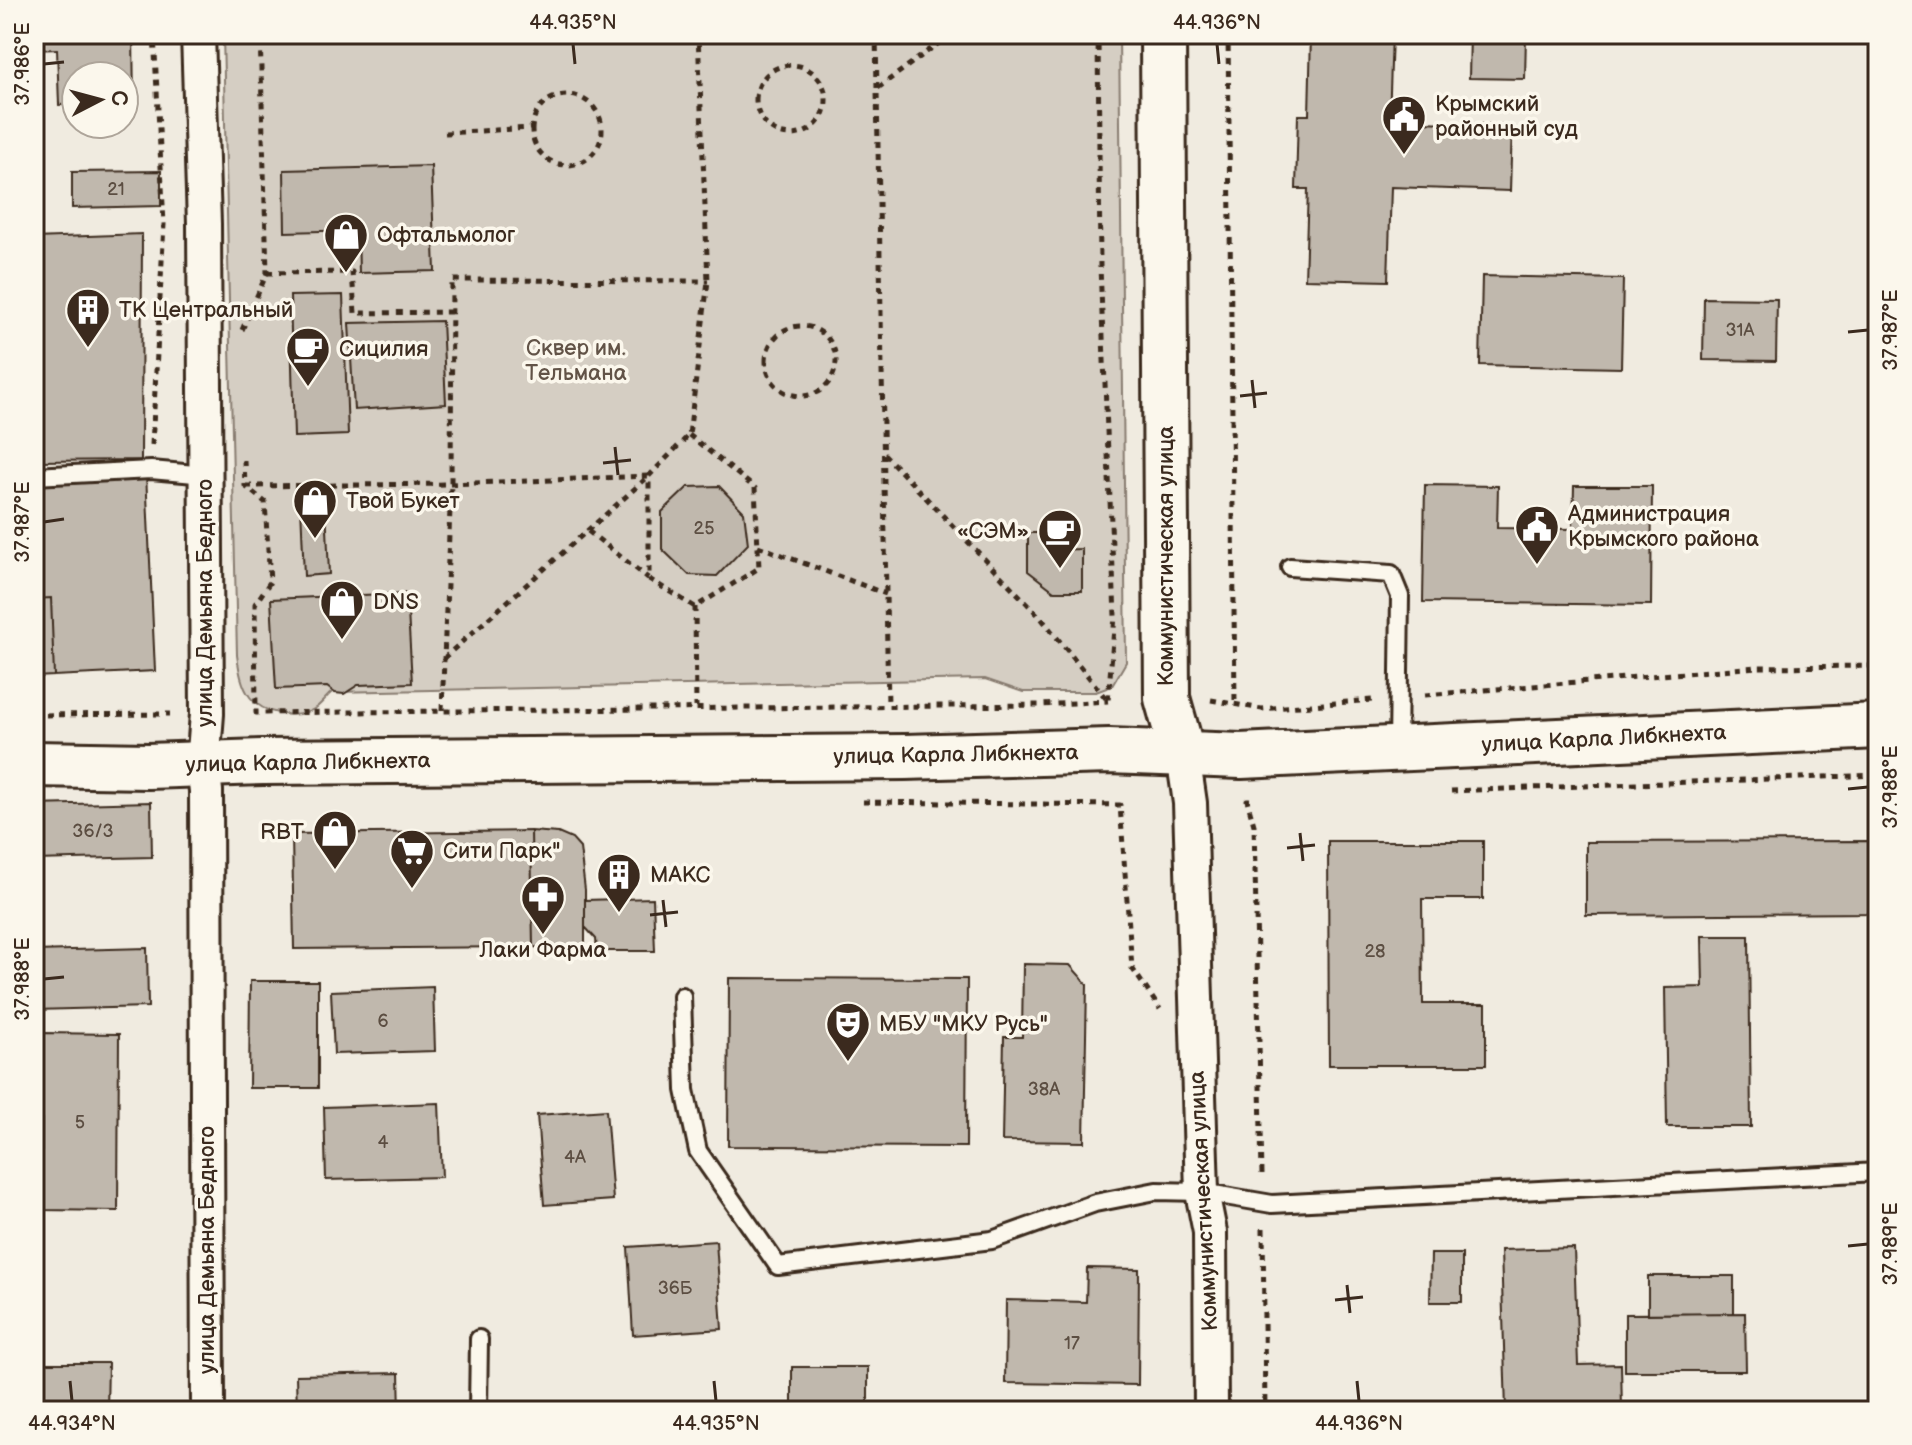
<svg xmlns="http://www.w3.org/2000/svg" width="1912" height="1445" font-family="'Balsamiq Sans',sans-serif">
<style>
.green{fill:#d5cec3;stroke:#887c70;stroke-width:2}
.building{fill:#c0b8ad;stroke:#3b2a1e;stroke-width:2}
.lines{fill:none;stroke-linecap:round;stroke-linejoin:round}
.lane-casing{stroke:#3b2a1e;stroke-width:22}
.street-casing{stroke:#3b2a1e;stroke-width:38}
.secondary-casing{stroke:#3b2a1e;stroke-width:50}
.path{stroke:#3b2a1e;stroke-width:5;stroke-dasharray:6 6;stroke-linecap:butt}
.lane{stroke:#fbf7ec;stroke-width:16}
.street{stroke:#fbf7ec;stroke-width:32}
.secondary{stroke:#fbf7ec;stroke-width:44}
.ticks{fill:none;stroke:#3b2a1e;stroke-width:3}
.labels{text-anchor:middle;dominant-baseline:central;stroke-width:7;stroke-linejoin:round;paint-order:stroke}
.number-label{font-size:18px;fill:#5c4e42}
.poi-label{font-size:22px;fill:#3b2a1e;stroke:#fbf7ec;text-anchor:start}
.park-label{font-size:22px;fill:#625347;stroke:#fbf7ec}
.street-label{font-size:22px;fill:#3b2a1e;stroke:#fbf7ec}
.neatline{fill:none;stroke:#3b2a1e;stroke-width:3}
.ticks-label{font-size:20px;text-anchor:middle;fill:#3b2a1e}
</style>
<rect width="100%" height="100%" fill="#f0ebe0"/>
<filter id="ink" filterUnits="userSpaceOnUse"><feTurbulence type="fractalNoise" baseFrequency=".0125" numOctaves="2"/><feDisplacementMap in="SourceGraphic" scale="16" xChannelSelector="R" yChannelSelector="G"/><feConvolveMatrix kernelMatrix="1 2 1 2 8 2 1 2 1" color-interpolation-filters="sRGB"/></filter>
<g filter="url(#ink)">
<path class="green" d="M 223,34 L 1119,34 L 1126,662 L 1112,686 L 1096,692 L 1023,692 L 985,679 L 332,692 C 326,697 320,706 314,709 C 295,720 263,714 250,697 C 241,685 239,669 237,655 Z"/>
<path class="building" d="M 34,34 L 133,34 L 134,103 L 124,103 L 124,76 L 76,76 L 76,104 L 59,105 L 57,49 L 34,50 Z
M 1311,34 L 1392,34 L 1389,121 L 1512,125 L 1510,191 L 1391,187 L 1388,281 L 1305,279 L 1308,189 L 1296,189 L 1298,115 L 1309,115 Z
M 1470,34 L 1526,34 L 1525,79 L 1469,78 Z
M 431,166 L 435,271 L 359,273 L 358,230 L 285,232 L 284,170 Z
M 161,171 L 161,206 L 72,208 L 72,172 Z
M 142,234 L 141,460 L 34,461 L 34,238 Z
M 1482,276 L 1623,279 L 1621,368 L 1480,365 Z
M 343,295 L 348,435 L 294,437 L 290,296 Z
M 1704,298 L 1777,299 L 1776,361 L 1703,360 Z
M 442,321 L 446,404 L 354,410 L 349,323 Z
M 146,473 L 155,671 L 54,676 L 51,598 L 34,599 L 34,478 Z
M 1425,485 L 1498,486 L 1497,528 L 1573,529 L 1574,486 L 1652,486 L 1651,605 L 1423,602 Z
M 719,486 L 744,512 L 748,544 L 717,576 L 689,575 L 662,549 L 662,512 L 688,487 Z
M 326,505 L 329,574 L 304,576 L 301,506 Z
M 1028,533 L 1051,533 L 1051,550 L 1082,549 L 1082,591 L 1054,591 L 1028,571 Z
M 407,593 L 412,683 L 358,685 L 344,694 L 335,693 L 327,687 L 276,689 L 271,599 Z
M 51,598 L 54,676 L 34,677 L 34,599 Z
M 151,802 L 152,857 L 34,860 L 34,805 Z
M 531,831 L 558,833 L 572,839 L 580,848 L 585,890 L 585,950 L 533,947 Z
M 531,831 L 533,947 L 294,949 L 292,834 Z
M 1328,841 L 1483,841 L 1483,899 L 1422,899 L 1423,1004 L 1486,1004 L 1486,1065 L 1329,1065 Z
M 1878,841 L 1878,913 L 1586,915 L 1586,842 Z
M 653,898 L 655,951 L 597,951 L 596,939 L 585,927 L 585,900 Z
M 1702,936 L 1749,936 L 1751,1127 L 1667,1127 L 1665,988 L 1703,987 Z
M 147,948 L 148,1007 L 34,1010 L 34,951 Z
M 1023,964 L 1070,965 L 1087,984 L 1084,1142 L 1002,1141 L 1004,1037 L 1022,1037 Z
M 729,978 L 967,979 L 966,1147 L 728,1146 Z
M 250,981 L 318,981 L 318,1088 L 249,1088 Z
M 433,987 L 435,1051 L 334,1054 L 331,991 Z
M 42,1033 L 119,1034 L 118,1211 L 41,1210 Z
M 439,1103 L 442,1177 L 326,1180 L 324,1107 Z
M 606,1110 L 613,1200 L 544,1205 L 537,1115 Z
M 34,1210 L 41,1210 L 40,1363 L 34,1363 Z
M 716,1241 L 722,1329 L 633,1335 L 628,1247 Z
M 1574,1248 L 1578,1365 L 1621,1364 L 1622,1410 L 1506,1411 L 1501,1250 Z
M 1431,1254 L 1462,1254 L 1462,1302 L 1430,1302 Z
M 1087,1268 L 1139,1269 L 1138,1385 L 1005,1383 L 1006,1300 L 1086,1302 Z
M 1648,1276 L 1734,1276 L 1734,1313 L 1648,1314 Z
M 1745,1313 L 1746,1371 L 1625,1371 L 1625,1314 Z
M 40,1363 L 108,1363 L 107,1411 L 39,1411 Z
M 792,1367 L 868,1367 L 868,1411 L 792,1411 Z
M 399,1373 L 400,1411 L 297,1411 L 296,1375 Z"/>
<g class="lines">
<g class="lane-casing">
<path id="lane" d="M 34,476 L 151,470 L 206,475
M 1290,567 L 1391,574 L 1400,596 L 1398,747
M 682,996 L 685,1090 L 698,1151 L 778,1266 L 992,1240 L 1095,1203 L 1156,1191 L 1202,1192 L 1272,1204 L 1878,1172
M 478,1411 L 479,1339"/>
</g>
<g class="street-casing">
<path id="street" d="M 198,34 L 204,224 L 207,714 L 203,765 L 206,791 L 208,1411
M 1183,755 L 1190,803 L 1202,1192 L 1210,1232 L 1211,1411"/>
</g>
<g class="secondary-casing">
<path id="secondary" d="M 1163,34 L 1167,698 L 1183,755
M 34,764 L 148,766 L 262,762 L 905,757 L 1109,751 L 1241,756 L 1878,726"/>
</g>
<path class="path" d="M 876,34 L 888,706
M 1098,34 L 1100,267 L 1115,616 L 1108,701
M 1228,34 L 1235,704
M756 100a35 35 0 1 1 70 0a35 35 0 1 1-70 0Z
M 878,88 L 951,34
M532 130a35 35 0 1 1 70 0a35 35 0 1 1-70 0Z
M 445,133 L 531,128
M 267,273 L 352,272 L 355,313 L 452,312
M766 361a35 35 0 1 1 70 0a35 35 0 1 1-70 0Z
M 242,330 L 267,273 L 260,34
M 689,435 L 755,488 L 759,568 L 695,607 L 649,579 L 649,476 L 689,435 L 708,281 L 698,34
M 152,445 L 164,224 L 154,34
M 884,454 L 1041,618 L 1108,701
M 244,460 L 245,486 L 265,502 L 270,582 L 255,604 L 256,713 L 1041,705 L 1108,701
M 246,486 L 451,484 L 649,476 L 445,657
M 588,531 L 648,578
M 758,546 L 886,594
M 695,607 L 696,707
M 1425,695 L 1756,667 L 1878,666
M 1211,700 L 1262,709 L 1372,700
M 442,710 L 451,484 L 452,280 L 708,281
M 34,715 L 170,714
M 1451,791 L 1878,775
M 1250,800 L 1247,800 L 1254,825 L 1262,1174
M 863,802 L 1120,805 L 1132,968 L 1160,1009
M 1263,1228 L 1265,1411"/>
<use href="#lane" class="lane"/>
<use href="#street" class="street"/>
<use href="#secondary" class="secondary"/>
</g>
</g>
<path class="ticks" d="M 573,44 L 575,64M 1217,44 L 1219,64M 44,64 L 64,62M 1848,332 L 1868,330M 1252,380 L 1255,408M 1240,396 L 1267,393M 615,447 L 618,475M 603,463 L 631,460M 44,522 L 64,519M 1848,789 L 1868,787M 1300,833 L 1303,861M 1287,848 L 1315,845M 663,900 L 666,927M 650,915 L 678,912M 44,979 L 64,977M 1848,1246 L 1868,1244M 1347,1285 L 1350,1313M 1335,1300 L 1363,1297M 70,1381 L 72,1401M 714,1381 L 716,1401M 1357,1381 L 1359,1401"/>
<defs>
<g id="civic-pin" transform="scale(2.3)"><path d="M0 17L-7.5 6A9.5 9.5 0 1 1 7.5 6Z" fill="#3b2a1e" stroke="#fbf7ec"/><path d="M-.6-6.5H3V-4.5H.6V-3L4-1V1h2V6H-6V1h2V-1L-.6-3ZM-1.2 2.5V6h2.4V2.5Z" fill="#fff"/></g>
<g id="shop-pin" transform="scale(2.3)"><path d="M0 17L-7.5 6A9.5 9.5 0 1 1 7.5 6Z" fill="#3b2a1e" stroke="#fbf7ec"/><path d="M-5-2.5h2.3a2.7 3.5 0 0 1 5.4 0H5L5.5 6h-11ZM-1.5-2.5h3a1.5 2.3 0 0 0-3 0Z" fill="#fff"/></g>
<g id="building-pin" transform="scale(2.3)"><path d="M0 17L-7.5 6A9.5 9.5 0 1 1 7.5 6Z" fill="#3b2a1e" stroke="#fbf7ec"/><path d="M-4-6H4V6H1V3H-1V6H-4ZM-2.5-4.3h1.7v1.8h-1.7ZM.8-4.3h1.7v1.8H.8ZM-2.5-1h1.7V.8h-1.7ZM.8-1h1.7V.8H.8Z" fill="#fff"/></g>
<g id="cafe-pin" transform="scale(2.3)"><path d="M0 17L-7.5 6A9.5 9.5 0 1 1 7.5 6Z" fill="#3b2a1e" stroke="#fbf7ec"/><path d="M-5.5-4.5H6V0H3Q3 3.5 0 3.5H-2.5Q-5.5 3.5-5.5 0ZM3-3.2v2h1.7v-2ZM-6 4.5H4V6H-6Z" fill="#fff"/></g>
<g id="supermarket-pin" transform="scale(2.3)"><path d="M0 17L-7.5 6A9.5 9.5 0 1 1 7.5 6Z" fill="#3b2a1e" stroke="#fbf7ec"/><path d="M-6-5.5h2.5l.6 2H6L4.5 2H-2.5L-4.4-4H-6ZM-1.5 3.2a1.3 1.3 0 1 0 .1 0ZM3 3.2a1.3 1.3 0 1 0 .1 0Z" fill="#fff"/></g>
<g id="pharmacy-pin" transform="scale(2.3)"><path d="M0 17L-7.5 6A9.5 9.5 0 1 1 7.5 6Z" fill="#3b2a1e" stroke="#fbf7ec"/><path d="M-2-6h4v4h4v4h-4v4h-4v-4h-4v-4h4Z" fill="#fff"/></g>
<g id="theatre-pin" transform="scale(2.3)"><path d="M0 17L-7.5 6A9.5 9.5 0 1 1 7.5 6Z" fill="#3b2a1e" stroke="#fbf7ec"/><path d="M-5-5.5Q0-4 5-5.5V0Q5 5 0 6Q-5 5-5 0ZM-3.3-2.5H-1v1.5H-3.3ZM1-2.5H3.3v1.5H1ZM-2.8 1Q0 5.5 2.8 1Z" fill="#fff"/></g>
</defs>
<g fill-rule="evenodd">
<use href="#civic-pin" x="1404" y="117"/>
<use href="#shop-pin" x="346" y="235"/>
<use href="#building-pin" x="88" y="310"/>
<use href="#cafe-pin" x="308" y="349"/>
<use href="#shop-pin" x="315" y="501"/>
<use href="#civic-pin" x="1537" y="527"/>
<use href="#cafe-pin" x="1060" y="531"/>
<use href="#shop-pin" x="342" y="602"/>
<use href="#shop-pin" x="335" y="832"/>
<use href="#supermarket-pin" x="412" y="851"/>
<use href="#building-pin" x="619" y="875"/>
<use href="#pharmacy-pin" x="543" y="897"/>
<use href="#theatre-pin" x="848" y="1024"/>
</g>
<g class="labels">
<g class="number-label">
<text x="116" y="189">21</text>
<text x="1740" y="330">31А</text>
<text x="704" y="528">25</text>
<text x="93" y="831">36/3</text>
<text x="1375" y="951">28</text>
<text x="383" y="1021">6</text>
<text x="1044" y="1089">38А</text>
<text x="80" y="1122">5</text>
<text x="383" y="1142">4</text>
<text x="575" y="1157">4А</text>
<text x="675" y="1288">36Б</text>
<text x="1072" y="1343">17</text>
</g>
<g class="poi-label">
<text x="1435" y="104">Крымский<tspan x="1435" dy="25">районный суд</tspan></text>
<text x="377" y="235">Офтальмолог</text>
<text x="119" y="310">ТК Центральный</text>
<text x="339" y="349">Сицилия</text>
<text x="346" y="501">Твой Букет</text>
<text x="1568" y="514">Администрация<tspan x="1568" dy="25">Крымского района</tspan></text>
<text x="1029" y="531" text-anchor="end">«СЭМ»</text>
<text x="373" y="602">DNS</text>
<text x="304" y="832" text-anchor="end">RBT</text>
<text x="443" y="851">Сити Парк"</text>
<text x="650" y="875">МАКС</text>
<text x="543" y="950" text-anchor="middle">Лаки Фарма</text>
<text x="879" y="1024">МБУ "МКУ Русь"</text>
</g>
<g class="park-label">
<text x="576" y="348">Сквер им.<tspan x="576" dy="25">Тельмана</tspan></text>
</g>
<g class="street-label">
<text transform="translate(1166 556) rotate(-90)">Коммунистическая улица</text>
<text transform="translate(205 603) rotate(-90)">улица Демьяна Бедного</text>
<text transform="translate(1604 739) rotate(-3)">улица Карла Либкнехта</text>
<text transform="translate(956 755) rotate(-1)">улица Карла Либкнехта</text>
<text transform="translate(308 763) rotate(-1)">улица Карла Либкнехта</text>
<text transform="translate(1204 1201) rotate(-93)">Коммунистическая улица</text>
<text transform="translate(207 1250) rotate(-90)">улица Демьяна Бедного</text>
</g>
</g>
<rect width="1912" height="1445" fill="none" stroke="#fbf7ec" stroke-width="88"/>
<g transform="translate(100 100) rotate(84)"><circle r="38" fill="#fbf7ec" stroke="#aea59a" stroke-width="2"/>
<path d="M0-6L14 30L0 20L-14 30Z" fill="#3b2a1e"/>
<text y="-12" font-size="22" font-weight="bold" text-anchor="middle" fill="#3b2a1e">С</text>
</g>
<rect x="44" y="44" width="1824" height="1357" class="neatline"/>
<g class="ticks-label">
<text x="573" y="29">44.935°N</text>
<text x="1217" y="29">44.936°N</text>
<text transform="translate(22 64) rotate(-90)" y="7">37.986°E</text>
<text transform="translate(1890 330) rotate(-90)" y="7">37.987°E</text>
<text transform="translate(22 522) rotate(-90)" y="7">37.987°E</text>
<text transform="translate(1890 787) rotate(-90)" y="7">37.988°E</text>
<text transform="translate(22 979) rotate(-90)" y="7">37.988°E</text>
<text transform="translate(1890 1244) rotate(-90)" y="7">37.989°E</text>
<text x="72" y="1430">44.934°N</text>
<text x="716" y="1430">44.935°N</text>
<text x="1359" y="1430">44.936°N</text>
</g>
</svg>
